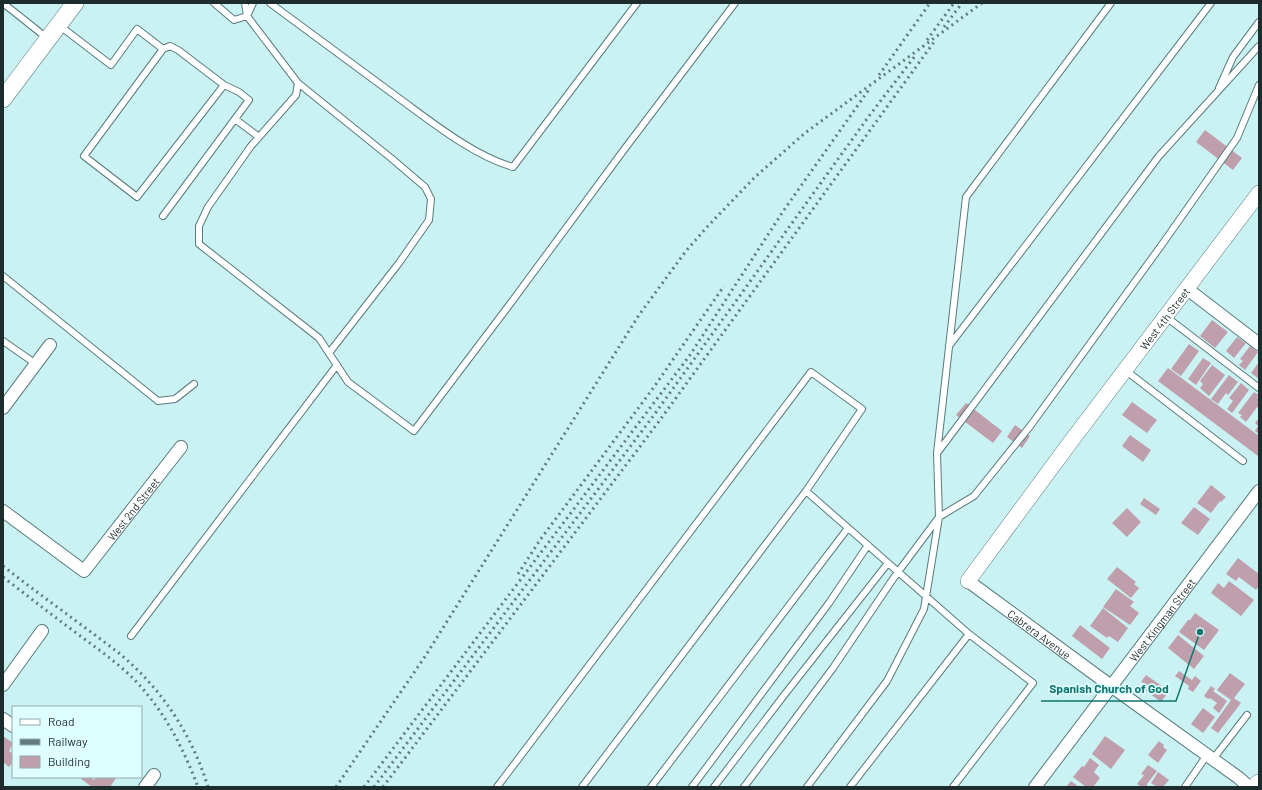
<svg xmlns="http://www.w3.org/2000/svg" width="1262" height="790" font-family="Barlow,sans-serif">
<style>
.building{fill:#bf9fac}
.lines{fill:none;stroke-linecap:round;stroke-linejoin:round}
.service-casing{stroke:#587c7d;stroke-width:8}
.minor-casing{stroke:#587c7d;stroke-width:14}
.tertiary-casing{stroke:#587c7d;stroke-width:16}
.secondary-casing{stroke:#587c7d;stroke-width:18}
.primary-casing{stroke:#587c7d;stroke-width:20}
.service{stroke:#fff;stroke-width:6}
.minor{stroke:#fff;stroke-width:12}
.tertiary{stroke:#fff;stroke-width:15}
.secondary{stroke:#fff;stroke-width:17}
.primary{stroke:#fff;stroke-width:19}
.rail{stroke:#637c7d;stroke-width:3;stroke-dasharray:2 4;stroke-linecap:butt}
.labels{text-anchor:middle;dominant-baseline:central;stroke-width:3.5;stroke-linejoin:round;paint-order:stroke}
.street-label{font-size:11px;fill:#1d2c2d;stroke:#dffeff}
.leader{fill:none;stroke:#0f766e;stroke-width:1.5}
.callout-dot{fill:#0f766e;stroke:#dffeff;stroke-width:1.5}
.callout-label{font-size:12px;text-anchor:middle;font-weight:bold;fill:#0f766e;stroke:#dffeff;stroke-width:3.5;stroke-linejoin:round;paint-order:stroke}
</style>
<rect width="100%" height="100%" fill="#cbf2f3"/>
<path class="building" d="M 1205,130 L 1242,158 L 1233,170 L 1196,142 Z
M 1212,320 L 1228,332 L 1215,348 L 1200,336 Z
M 1237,337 L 1246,343 L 1234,358 L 1226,351 Z
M 1189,344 L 1199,351 L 1181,376 L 1171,369 Z
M 1250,346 L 1258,352 L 1245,370 L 1239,365 L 1243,361 L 1240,359 Z
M 1203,358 L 1211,363 L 1196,385 L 1188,379 Z
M 1259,362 L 1259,379 L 1251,373 Z
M 1212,365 L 1225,375 L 1209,396 L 1200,388 L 1203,384 L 1200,381 Z
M 1168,368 L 1259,436 L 1259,454 L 1258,456 L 1158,381 Z
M 1229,375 L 1238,382 L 1228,395 L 1226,393 L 1218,404 L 1211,399 Z
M 1241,383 L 1249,390 L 1232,413 L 1227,409 L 1233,401 L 1229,398 Z
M 1254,392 L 1259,395 L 1257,397 L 1259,398 L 1259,409 L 1257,407 L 1246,422 L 1240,417 L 1242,415 L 1238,413 Z
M 1132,402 L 1157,420 L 1147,433 L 1122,415 Z
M 966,403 L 1002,431 L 993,443 L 956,415 Z
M 1259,418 L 1259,434 L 1255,431 L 1258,426 L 1255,423 Z
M 1015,425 L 1030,436 L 1022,448 L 1007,437 Z
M 1130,435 L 1151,450 L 1143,462 L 1122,446 Z
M 1211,485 L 1226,497 L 1221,502 L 1220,501 L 1211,513 L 1197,503 Z
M 1144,498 L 1160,509 L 1156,515 L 1140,504 Z
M 1194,507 L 1210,519 L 1198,535 L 1181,523 Z
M 1127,508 L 1141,522 L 1127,537 L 1112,523 Z
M 1238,558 L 1259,574 L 1259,586 L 1256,590 L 1239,577 L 1236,581 L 1226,574 Z
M 1117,567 L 1136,582 L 1134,584 L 1139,588 L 1131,598 L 1107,579 Z
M 1229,581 L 1254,600 L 1241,616 L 1211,593 L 1218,583 L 1224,588 Z
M 1116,589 L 1134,602 L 1130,606 L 1139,613 L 1130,625 L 1103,607 Z
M 1103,608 L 1128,628 L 1118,642 L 1109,636 L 1107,638 L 1090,626 Z
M 1195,613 L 1219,630 L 1204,650 L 1179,632 L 1188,620 L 1190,620 Z
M 1080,625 L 1110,648 L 1102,659 L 1072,636 Z
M 1178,635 L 1204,656 L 1194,669 L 1168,648 Z
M 1179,671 L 1192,680 L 1195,676 L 1201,681 L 1193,692 L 1188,689 L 1189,686 L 1175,676 Z
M 1230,673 L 1245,684 L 1234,698 L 1241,703 L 1218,733 L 1211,728 L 1231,700 L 1217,690 Z
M 1146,675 L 1169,691 L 1161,702 L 1141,687 L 1144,683 L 1141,682 Z
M 1211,686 L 1215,689 L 1213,691 L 1227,701 L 1219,713 L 1213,708 L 1217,703 L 1210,698 L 1208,699 L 1204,696 Z
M 1203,708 L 1215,717 L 1203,733 L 1191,724 Z
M 3,736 L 13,743 L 9,751 L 13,754 L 13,762 L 9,767 L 3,762 Z
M 1105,736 L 1125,750 L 1111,769 L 1092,754 Z
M 1159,741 L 1164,745 L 1163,747 L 1167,750 L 1158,763 L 1148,755 Z
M 1090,758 L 1099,765 L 1094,772 L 1100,778 L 1093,787 L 1086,787 L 1073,777 L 1082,766 L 1084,767 Z
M 1148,765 L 1157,771 L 1147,784 L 1147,787 L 1141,787 L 1137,784 L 1144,775 L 1141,774 Z
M 1158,772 L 1169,780 L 1163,787 L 1157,787 L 1151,783 Z
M 83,777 L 90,777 L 94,780 L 96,777 L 114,777 L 116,778 L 110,787 L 92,787 L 81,779 Z
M 1071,781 L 1079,787 L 1066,787 Z"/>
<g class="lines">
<g class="service-casing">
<path id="service" d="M 3,3 L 47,38
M 214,3 L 234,20 L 247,16
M 245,3 L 247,16 L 298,83 L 296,95 L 251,146 L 208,207 L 199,226 L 199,244 L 319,338 L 348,382 L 414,431 L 510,304 L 626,147 L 735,3
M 270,3 C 314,35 357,67 400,99 C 433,123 474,156 513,167 L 637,3
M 247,16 L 253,3
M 60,26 L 111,65 L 137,29 L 163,49 L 170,46 L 178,50 L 224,85 L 137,197 L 84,156 L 163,49
M 298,83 L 391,158 L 425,187 L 431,199 L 429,220 L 399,263 L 329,353
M 1219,88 L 1233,57 L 1259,22
M 235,119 L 259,137
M 163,216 L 249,100 L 239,92 L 224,85
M 3,276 L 158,401 L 175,399 L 194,384
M 1165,316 L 1259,388
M 3,341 L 36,364
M 949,346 L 1211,3
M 1125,370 L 1243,461
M 938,452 L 1159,156 L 1259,46
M 806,491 L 969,634 L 850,787
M 131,636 L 337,365
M 1213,759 L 1247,715
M 497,787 L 811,372 L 862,409 L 806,491 L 582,787
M 651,787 L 848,528
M 692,787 L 829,603 L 868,545
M 714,787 L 785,694 L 888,563
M 744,787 L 833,668 L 895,576 L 939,517 L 974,496 L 1031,425 L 1163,243 L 1237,138 L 1259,85
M 807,787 L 887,681 L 924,609 L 939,517 L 937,453 L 966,197 L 1111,3
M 953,787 L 1033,683 L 969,634
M 1185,787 L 1207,755"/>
</g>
<g class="minor-casing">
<g id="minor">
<path d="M 1186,288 L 1259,344"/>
<path d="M 3,408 L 50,345"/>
<path id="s1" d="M 3,511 L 84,571 L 181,447"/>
<path id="s2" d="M 968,581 L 1111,686 L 1239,778 L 1249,787"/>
<path d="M 3,685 L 42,631"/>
<path d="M 3,719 L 13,726"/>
<path d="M 145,787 L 154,775"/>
<path id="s3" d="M 1035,787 L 1259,491"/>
</g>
</g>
<g class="tertiary-casing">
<g id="tertiary">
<path id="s4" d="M 968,581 L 1069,444 L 1259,193"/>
</g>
</g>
<g class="secondary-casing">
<path id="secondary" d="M 3,99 L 75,3"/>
</g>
<g class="primary-casing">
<path id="primary" d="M 1256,787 L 1259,784"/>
</g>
<use href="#service" class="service"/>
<use href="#minor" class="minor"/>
<use href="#tertiary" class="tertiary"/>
<use href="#secondary" class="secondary"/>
<use href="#primary" class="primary"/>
<path class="rail" d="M 944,27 L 962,3
M 927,40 L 954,3
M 879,75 L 930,3
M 3,566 C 27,585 52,603 76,621 C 91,632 106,643 120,654 C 162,689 192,735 208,787
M 518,574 L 540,540 L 654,387 L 724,286
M 3,577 C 30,598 56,618 83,638 C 106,655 130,672 147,694 C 170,722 185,753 198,787
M 336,787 L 426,655 L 639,315 L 686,251 L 707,227 L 755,177 L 805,133 L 982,3
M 364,787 L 690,355 L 784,210 L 870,88
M 374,787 L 654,415 L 869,116 L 915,56
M 383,787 L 660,420 L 934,42"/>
</g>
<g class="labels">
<g class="street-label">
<text stroke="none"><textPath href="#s4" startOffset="328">West 4th Street</textPath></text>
<text stroke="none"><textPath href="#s1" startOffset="180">West 2nd Street</textPath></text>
<text stroke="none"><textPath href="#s3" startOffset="210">West Kingman Street</textPath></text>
<text stroke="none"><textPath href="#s2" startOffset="89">Cabrera Avenue</textPath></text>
</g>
</g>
<path class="leader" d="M1200 632L1176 701H1041"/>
<circle class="callout-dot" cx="1200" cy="632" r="4"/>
<g class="callout-label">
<text x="1109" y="693">Spanish Church of God</text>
</g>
<rect width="1262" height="790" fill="none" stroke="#1d2c2d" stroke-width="8"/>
<rect x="12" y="706" width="130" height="72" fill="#dffeff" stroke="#91aaab"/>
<rect x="20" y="719" width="20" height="6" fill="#ffffff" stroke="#91aaab"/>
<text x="48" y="726" font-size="12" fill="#1d2c2d">Road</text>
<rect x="20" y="739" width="20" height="6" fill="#637c7d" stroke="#91aaab"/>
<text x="48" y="746" font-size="12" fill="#1d2c2d">Railway</text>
<rect x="20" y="756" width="20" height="12" fill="#bf9fac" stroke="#91aaab"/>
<text x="48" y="766" font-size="12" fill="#1d2c2d">Building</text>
</svg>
